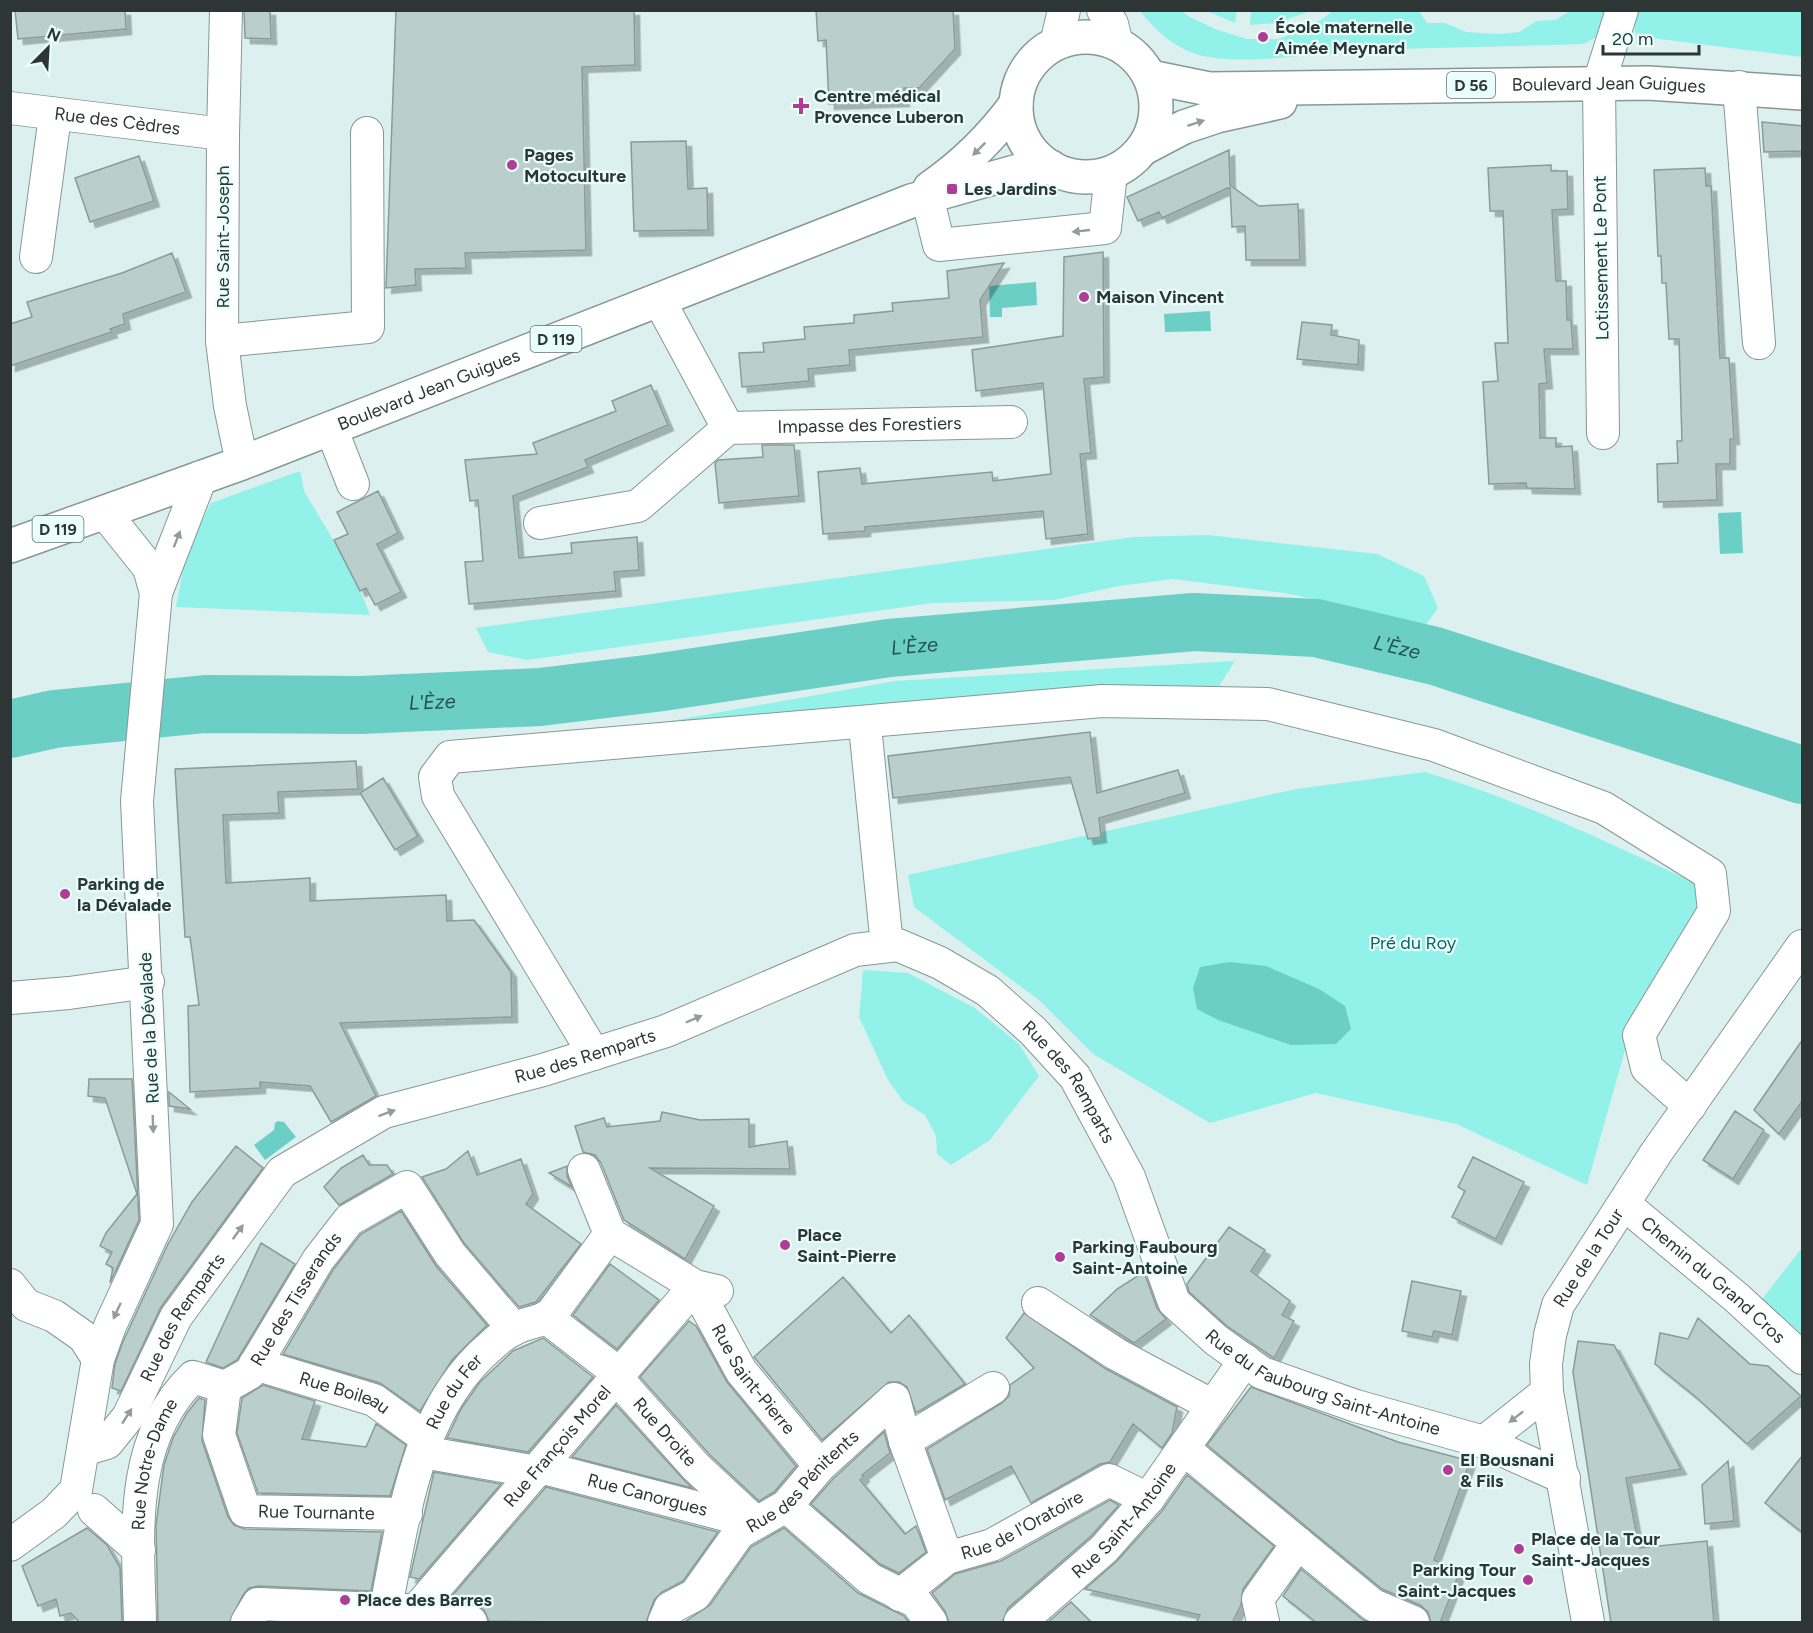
<svg xmlns="http://www.w3.org/2000/svg" width="1813" height="1633" font-family="Figtree,sans-serif">
<style>
.green{fill:#92f1e8}
.water{fill:#6bcfc6}
.lines{fill:none;stroke-linecap:round;stroke-linejoin:round}
.river{stroke:#6bcfc6;stroke-width:58}
.building{fill:#bacfcc;stroke:#899c9a;stroke-width:1.5;filter:url(#shadow)}
.minor-casing{stroke:#859896;stroke-width:34}
.major-casing{stroke:#859896;stroke-width:36}
.minor{stroke:#fff;stroke-width:32}
.major{stroke:#fff;stroke-width:33}
.oneway{fill:#969a9a}
.poi-dot{fill:#b03c95;stroke:#e9fffc;stroke-width:2}
.labels{text-anchor:middle;dominant-baseline:central;stroke-width:4.5;stroke-linejoin:round;paint-order:stroke}
.shield{fill:#e9fffc;stroke:#667271;stroke-width:1.5}
.shield-label{font-size:16px;font-weight:bold;fill:#2e3635}
.poi-label{font-size:18px;font-weight:bold;fill:#2e3635;stroke:#e9fffc;text-anchor:start}
.street-label{font-size:18px;fill:#2e3635;stroke:#e9fffc}
.park-label{font-size:18px;fill:#0d635e;stroke:#e9fffc}
.water-label{font-size:20px;font-style:italic;fill:#25524e;stroke:#e9fffc}
</style>
<defs>
<filter id="shadow"><feDropShadow dx="5.5" dy="5.5" stdDeviation="0" flood-color="#0004"/></filter>
</defs>
<rect width="100%" height="100%" fill="#dcf1ef"/>
<path class="green" d="M 1631,10 L 1802,11 L 1802,57 L 1636,36 Z
M 1140,11 L 1182,11 L 1188,16 L 1215,29 L 1247,39 L 1278,39 L 1311,27 L 1333,11 L 1419,11 L 1427,23 L 1445,23 L 1466,32 L 1498,34 L 1519,32 L 1537,21 L 1555,20 L 1570,11 L 1612,11 C 1608,27 1598,39 1583,44 C 1508,47 1434,47 1359,51 C 1316,53 1235,67 1196,54 C 1172,46 1155,30 1140,11 Z
M 1207,11 L 1237,11 L 1235,23 Z
M 1251,11 L 1251,10 L 1311,11 L 1276,23 L 1250,25 Z
M 300,471 L 304,491 L 354,575 L 370,615 L 176,607 L 186,553 L 211,503 Z
M 1208,535 L 1377,554 L 1424,576 L 1438,608 L 1419,634 L 1364,610 L 1285,593 L 1173,579 L 1119,586 L 1054,600 L 933,603 L 527,660 L 488,652 L 476,628 L 1134,537 Z
M 1235,661 L 1209,702 L 663,738 L 665,722 L 895,681 Z
M 1425,772 C 1524,801 1615,846 1708,889 L 1627,1043 L 1587,1185 L 1456,1124 L 1316,1093 L 1210,1123 L 1093,1054 L 1039,1000 L 914,907 L 908,875 L 1296,789 Z
M 863,970 L 908,973 L 975,1008 L 1019,1044 L 1039,1076 L 990,1140 L 951,1165 L 937,1154 L 936,1136 L 925,1115 L 904,1102 L 888,1080 L 859,1017 Z
M 1802,1248 L 1802,1335 L 1762,1299 Z"/>
<path class="water" d="M 1036,282 L 1037,305 L 1002,308 L 1002,317 L 990,317 L 989,286 Z
M 1210,311 L 1211,331 L 1165,332 L 1164,314 Z
M 1741,512 L 1743,553 L 1720,554 L 1718,513 Z
M 1229,962 L 1266,966 L 1319,989 L 1345,1006 L 1351,1029 L 1336,1044 L 1291,1045 L 1218,1020 L 1197,1009 L 1193,988 L 1200,967 Z
M 278,1121 L 284,1122 L 296,1137 L 265,1160 L 254,1145 L 274,1130 L 275,1123 Z"/>
<g class="lines">
<path class="river" id="s1" d="M 10,729 L 54,719 L 205,704 L 361,705 L 540,697 L 655,683 L 889,648 L 1194,622 L 1316,628 L 1435,656 L 1802,775"/>
</g>
<path class="building" d="M 15,10 L 125,10 L 126,29 L 18,39 Z
M 244,10 L 270,10 L 271,39 L 245,38 Z
M 396,10 L 634,10 L 635,65 L 582,67 L 586,250 L 465,253 L 466,268 L 415,269 L 416,285 L 386,288 Z
M 816,10 L 953,10 L 955,49 L 919,88 L 904,88 L 904,101 L 829,104 L 826,40 L 818,41 Z
M 1762,122 L 1803,126 L 1803,151 L 1764,152 Z
M 686,141 L 688,189 L 707,188 L 708,230 L 634,231 L 631,142 Z
M 1229,150 L 1230,185 L 1259,206 L 1298,204 L 1300,260 L 1246,260 L 1245,226 L 1232,227 L 1230,187 L 1162,218 L 1159,212 L 1138,221 L 1127,197 Z
M 139,156 L 154,201 L 90,222 L 75,178 Z
M 1551,165 L 1551,171 L 1567,171 L 1568,209 L 1552,210 L 1556,281 L 1566,281 L 1567,320 L 1571,320 L 1573,349 L 1544,349 L 1547,383 L 1539,384 L 1540,438 L 1556,438 L 1556,447 L 1572,446 L 1575,489 L 1527,488 L 1526,483 L 1489,484 L 1483,382 L 1498,381 L 1495,343 L 1508,343 L 1503,211 L 1490,211 L 1488,168 Z
M 1705,168 L 1706,186 L 1711,186 L 1720,358 L 1729,358 L 1734,439 L 1730,439 L 1730,464 L 1716,464 L 1717,500 L 1658,502 L 1657,464 L 1678,463 L 1677,441 L 1682,441 L 1679,339 L 1669,339 L 1666,283 L 1662,283 L 1661,256 L 1658,256 L 1654,170 Z
M 1103,252 L 1104,377 L 1084,379 L 1091,453 L 1080,454 L 1088,534 L 1046,539 L 1043,511 L 865,527 L 865,531 L 823,534 L 818,472 L 860,468 L 862,484 L 992,472 L 993,481 L 1051,474 L 1043,383 L 976,391 L 972,350 L 1063,336 L 1064,257 Z
M 172,253 L 186,292 L 123,314 L 125,324 L 110,329 L 112,332 L 10,366 L 10,324 L 32,317 L 27,302 L 122,273 Z
M 1004,263 L 980,300 L 983,337 L 849,350 L 850,365 L 808,369 L 809,381 L 742,387 L 739,353 L 764,352 L 763,343 L 805,339 L 804,327 L 854,323 L 854,315 L 893,311 L 892,303 L 949,298 L 947,271 Z
M 1302,322 L 1332,325 L 1331,335 L 1359,340 L 1358,365 L 1297,359 Z
M 651,385 L 668,425 L 585,460 L 588,467 L 513,496 L 519,558 L 572,553 L 571,543 L 637,537 L 639,570 L 614,572 L 616,591 L 469,604 L 465,562 L 483,561 L 478,500 L 470,501 L 465,460 L 537,454 L 533,443 L 616,411 L 612,401 Z
M 762,445 L 794,445 L 799,496 L 719,503 L 715,463 L 718,460 L 763,457 Z
M 378,491 L 398,533 L 377,544 L 401,592 L 375,605 L 366,588 L 360,591 L 334,540 L 348,534 L 337,512 Z
M 1090,732 L 1097,793 L 1178,770 L 1185,793 L 1099,818 L 1101,837 L 1088,839 L 1070,777 L 893,798 L 888,756 Z
M 356,761 L 358,789 L 278,792 L 279,813 L 223,815 L 226,883 L 310,878 L 310,901 L 446,895 L 447,921 L 474,920 L 511,972 L 512,1017 L 340,1023 L 376,1096 L 331,1122 L 310,1086 L 260,1082 L 260,1088 L 190,1092 L 188,1006 L 199,1005 L 190,937 L 185,937 L 175,769 Z
M 383,778 L 418,836 L 395,850 L 360,793 Z
M 1803,1039 L 1803,1100 L 1779,1134 L 1754,1110 Z
M 89,1079 L 132,1079 L 139,1220 L 110,1283 L 113,1268 L 106,1264 L 112,1252 L 100,1246 L 106,1233 L 137,1194 L 105,1098 L 88,1096 Z
M 169,1092 L 190,1109 L 169,1106 Z
M 1735,1111 L 1764,1130 L 1733,1179 L 1703,1160 Z
M 662,1112 L 700,1120 L 749,1119 L 749,1147 L 787,1141 L 790,1169 L 650,1168 L 714,1206 L 685,1259 L 624,1220 L 601,1163 L 595,1155 L 583,1152 L 575,1126 L 604,1118 L 607,1127 L 660,1121 Z
M 236,1146 L 263,1168 L 161,1307 L 121,1391 L 112,1388 L 115,1364 L 122,1344 L 168,1244 L 192,1202 Z
M 468,1151 L 477,1175 L 521,1159 L 533,1194 L 526,1204 L 581,1244 L 536,1302 L 519,1307 L 464,1243 L 422,1177 L 446,1169 Z
M 363,1155 L 369,1165 L 387,1165 L 393,1174 L 339,1205 L 324,1187 L 341,1168 Z
M 1473,1157 L 1524,1182 L 1496,1239 L 1452,1217 L 1465,1191 L 1458,1187 Z
M 567,1166 L 567,1176 L 572,1187 L 549,1173 Z
M 401,1211 L 436,1266 L 487,1325 L 452,1360 L 420,1411 L 380,1383 L 283,1354 L 333,1270 L 361,1234 Z
M 1229,1227 L 1265,1250 L 1251,1271 L 1290,1301 L 1282,1315 L 1294,1321 L 1274,1358 L 1227,1326 L 1189,1292 L 1187,1284 Z
M 261,1243 L 295,1264 L 237,1360 L 223,1368 L 206,1362 Z
M 610,1264 L 659,1300 L 617,1349 L 573,1315 Z
M 1144,1272 L 1157,1308 L 1166,1319 L 1134,1343 L 1090,1315 L 1117,1289 Z
M 843,1277 L 891,1333 L 909,1315 L 965,1384 L 916,1413 L 907,1387 L 899,1382 L 889,1382 L 822,1440 L 754,1357 Z
M 1412,1281 L 1461,1291 L 1452,1335 L 1434,1331 L 1432,1337 L 1402,1331 Z
M 1024,1313 L 1106,1369 L 1177,1407 L 1172,1433 L 1162,1448 L 1133,1424 L 1110,1462 L 1100,1464 L 1031,1503 L 1011,1466 L 945,1500 L 927,1449 L 1002,1403 L 1009,1396 L 1010,1385 L 1034,1368 L 1006,1338 Z
M 1698,1318 L 1750,1364 L 1768,1366 L 1801,1396 L 1747,1444 L 1697,1398 L 1655,1364 L 1660,1333 L 1688,1339 Z
M 689,1321 L 696,1326 L 727,1382 L 796,1466 L 774,1492 L 759,1501 L 709,1454 L 640,1377 Z
M 543,1338 L 593,1377 L 528,1452 L 447,1438 L 461,1409 L 480,1382 L 513,1351 Z
M 1578,1341 L 1614,1345 L 1681,1469 L 1626,1478 L 1639,1548 L 1707,1541 L 1714,1623 L 1611,1623 L 1573,1372 Z
M 263,1385 L 315,1401 L 302,1439 L 366,1447 L 376,1424 L 406,1445 L 390,1496 L 258,1493 L 237,1433 L 242,1398 Z
M 1251,1387 L 1398,1442 L 1470,1461 L 1434,1560 L 1460,1571 L 1440,1623 L 1431,1623 L 1428,1612 L 1420,1605 L 1382,1589 L 1207,1445 Z
M 199,1398 L 205,1400 L 202,1441 L 228,1517 L 234,1525 L 245,1529 L 382,1532 L 371,1591 L 258,1586 L 249,1588 L 243,1595 L 229,1623 L 158,1623 L 156,1525 L 164,1465 L 173,1438 L 187,1413 Z
M 616,1405 L 683,1479 L 692,1488 L 572,1457 Z
M 884,1432 L 890,1453 L 862,1475 L 864,1476 L 860,1480 L 905,1534 L 916,1526 L 926,1552 L 899,1573 L 880,1564 L 811,1504 L 833,1479 Z
M 1803,1455 L 1803,1533 L 1765,1503 Z
M 1728,1461 L 1734,1521 L 1705,1524 L 1702,1485 Z
M 434,1472 L 501,1484 L 419,1579 L 410,1577 Z
M 1187,1475 L 1274,1546 L 1243,1589 L 1241,1605 L 1232,1623 L 1196,1623 L 1200,1615 L 1085,1589 L 1117,1561 L 1162,1511 Z
M 546,1487 L 718,1532 L 683,1581 L 662,1592 L 654,1600 L 646,1623 L 489,1621 L 484,1610 L 452,1596 Z
M 1110,1500 L 1119,1505 L 1091,1536 L 1008,1608 L 1002,1623 L 949,1623 L 945,1611 L 932,1593 L 955,1574 L 1001,1561 Z
M 87,1528 L 107,1545 L 120,1568 L 122,1623 L 80,1623 L 71,1613 L 60,1616 L 56,1599 L 38,1606 L 22,1566 Z
M 784,1528 L 858,1593 L 904,1616 L 909,1623 L 683,1623 L 710,1605 L 751,1547 Z
M 1301,1569 L 1362,1619 L 1368,1623 L 1317,1623 L 1283,1596 Z
M 1071,1602 L 1092,1623 L 1047,1623 Z"/>
<g class="lines">
<g class="minor-casing">
<g id="minor">
<path d="M 226,10 L 223,134 L 222,341 L 230,406 L 242,463"/>
<path d="M 1103,10 L 1112,24 L 1117,44"/>
<path d="M 1056,44 L 1064,10"/>
<path d="M 1739,87 L 1759,343"/>
<path id="s2" d="M 10,108 L 223,134"/>
<path d="M 927,196 L 939,245 L 1105,228 L 1111,173"/>
<path d="M 36,257 L 55,116"/>
<path d="M 659,300 L 728,428"/>
<path d="M 222,341 L 368,327 L 367,133"/>
<path d="M 331,428 L 353,484"/>
<path d="M 1603,433 L 1599,83 L 1622,10"/>
<path d="M 105,513 L 149,568 L 156,593"/>
<path id="s3" d="M 540,523 L 638,506 L 728,428 L 1011,422"/>
<path d="M 866,736 L 887,946"/>
<path d="M 10,998 L 69,993 L 148,982"/>
<path d="M 594,1054 L 438,796 L 435,777 L 450,757 L 1102,701 L 1268,704 L 1434,745 L 1604,808 L 1710,874 L 1714,911 L 1639,1035 L 1647,1068 L 1690,1106"/>
<path id="s4" d="M 584,1170 L 610,1234 L 695,1286 L 741,1371 L 820,1466"/>
<path id="s5" d="M 1624,1204 L 1737,1298 L 1802,1358"/>
<path d="M 10,1285 L 26,1305 L 54,1316 L 84,1337 L 98,1359"/>
<path d="M 1038,1303 L 1116,1354 L 1213,1406"/>
<path id="s6" d="M 547,1318 L 609,1366 L 628,1391 L 696,1467 L 756,1523"/>
<path id="s7" d="M 255,1364 L 374,1400 L 426,1438"/>
<path id="s8" d="M 225,1387 L 219,1435 L 245,1511 L 406,1514"/>
<path d="M 905,1441 L 993,1388"/>
<path d="M 1484,1442 L 1547,1392"/>
<path id="s9" d="M 83,1450 L 107,1443 L 128,1417 L 176,1317 L 282,1172 L 384,1112 L 543,1070 L 666,1031 L 855,950 L 898,945 L 940,963 L 988,991 L 1033,1031 L 1075,1077 L 1129,1177 L 1174,1302 L 1216,1340 L 1262,1373 L 1356,1406 L 1484,1442 L 1564,1478"/>
<path d="M 1185,1450 L 1373,1605 L 1413,1622"/>
<path d="M 422,1452 L 537,1472"/>
<path id="s10" d="M 540,1467 L 749,1521"/>
<path d="M 786,1506 L 870,1579 L 916,1602 L 931,1622"/>
<path d="M 94,1510 L 139,1550"/>
<path d="M 10,1545 L 54,1513 L 76,1490 L 98,1359 L 110,1326 L 157,1224 L 137,801 L 156,593 L 201,477"/>
<path id="s11" d="M 900,1595 L 947,1558 L 992,1545 L 1109,1480 L 1148,1499"/>
<path d="M 422,1605 L 471,1622"/>
<path id="s12" d="M 386,1607 C 404,1517 416,1408 492,1345 C 498,1339 506,1333 514,1329 C 526,1322 541,1323 552,1313 L 610,1234"/>
<path id="s13" d="M 140,1622 C 138,1538 127,1441 193,1377 L 225,1387 L 250,1373 L 318,1260 L 349,1220 L 407,1187 L 450,1254 L 514,1329"/>
<path d="M 247,1622 L 258,1604 L 406,1610"/>
<path id="s14" d="M 406,1622 L 695,1286 L 717,1291"/>
<path id="s15" d="M 664,1622 L 670,1608 L 695,1595 L 739,1533 L 786,1506 L 820,1466 L 894,1399 L 905,1441 L 947,1558"/>
<path id="s16" d="M 1020,1622 L 1104,1549 L 1148,1499 L 1245,1360"/>
<path d="M 1263,1622 L 1258,1599 L 1298,1543"/>
<path id="s17" d="M 1588,1622 L 1547,1392 L 1546,1364 L 1550,1335 L 1558,1305 L 1656,1153 L 1802,946"/>
</g>
</g>
<g class="major-casing">
<g id="major">
<circle cx="1086" cy="107" r="70"/>
<path id="s18" d="M 1150,77 L 1209,89 L 1648,83 L 1802,93"/>
<path d="M 1144,148 L 1184,127 L 1217,116 L 1280,102"/>
<path d="M 930,188 C 965,164 991,138 1016,104"/>
<path id="s19" d="M 10,546 L 242,463 L 911,201 L 1022,170 L 1051,167"/>
</g>
</g>
<use href="#minor" class="minor"/>
<use href="#major" class="major"/>
</g>
<defs><path id="oneway-solid" d="M-6-.8H1V-3.2L6.5 0L1 3.2V.8H-6Z" transform="scale(1.5)"/></defs>
<g class="oneway">
<use href="#oneway-solid" transform="translate(1196 123) rotate(-18)"/>
<use href="#oneway-solid" transform="translate(979 149) rotate(135)"/>
<use href="#oneway-solid" transform="translate(1081 231) rotate(174)"/>
<use href="#oneway-solid" transform="translate(177 539) rotate(-69)"/>
<use href="#oneway-solid" transform="translate(694 1019) rotate(-23)"/>
<use href="#oneway-solid" transform="translate(387 1113) rotate(-20)"/>
<use href="#oneway-solid" transform="translate(153 1124) rotate(88)"/>
<use href="#oneway-solid" transform="translate(238 1232) rotate(-54)"/>
<use href="#oneway-solid" transform="translate(117 1311) rotate(115)"/>
<use href="#oneway-solid" transform="translate(127 1416) rotate(-57)"/>
<use href="#oneway-solid" transform="translate(1516 1417) rotate(142)"/>
</g>
<g class="poi-dot">
<circle cx="1263" cy="37" r="6"/>
<path d="M798 97h6v6h6v6h-6v6h-6v-6h-6v-6h6z"/>
<circle cx="512" cy="165" r="6"/>
<rect x="946" y="183" width="12" height="12" rx="3"/>
<circle cx="1084" cy="297" r="6"/>
<circle cx="65" cy="894" r="6"/>
<circle cx="785" cy="1245" r="6"/>
<circle cx="1060" cy="1257" r="6"/>
<circle cx="1448" cy="1470" r="6"/>
<circle cx="1519" cy="1549" r="6"/>
<circle cx="1528" cy="1580" r="6"/>
<circle cx="345" cy="1600" r="6"/>
</g>
<g class="labels">
<g class="shield">
<rect x="1447" y="72" width="48" height="26" rx="4.5"/>
<rect x="530.5" y="326" width="51" height="26" rx="4.5"/>
<rect x="32.5" y="516" width="51" height="26" rx="4.5"/>
</g>
<g class="shield-label">
<text x="1471" y="85">D 56</text>
<text x="556" y="339">D 119</text>
<text x="58" y="529">D 119</text>
</g>
<g class="poi-label">
<text x="1275" y="27">École maternelle<tspan x="1275" dy="21">Aimée Meynard</tspan></text>
<text x="814" y="96">Centre médical<tspan x="814" dy="21">Provence Luberon</tspan></text>
<text x="524" y="155">Pages<tspan x="524" dy="21">Motoculture</tspan></text>
<text x="964" y="189">Les Jardins</text>
<text x="1096" y="297">Maison Vincent</text>
<text x="77" y="884">Parking de<tspan x="77" dy="21">la Dévalade</tspan></text>
<text x="797" y="1235">Place<tspan x="797" dy="21">Saint-Pierre</tspan></text>
<text x="1072" y="1247">Parking Faubourg<tspan x="1072" dy="21">Saint-Antoine</tspan></text>
<text x="1460" y="1460">El Bousnani<tspan x="1460" dy="21">&amp; Fils</tspan></text>
<text x="1531" y="1539">Place de la Tour<tspan x="1531" dy="21">Saint-Jacques</tspan></text>
<text x="1516" y="1570" text-anchor="end">Parking Tour<tspan x="1516" dy="21">Saint-Jacques</tspan></text>
<text x="357" y="1600">Place des Barres</text>
</g>
<g class="street-label">
<text stroke="none"><textPath href="#s18" startOffset="460">Boulevard Jean Guigues</textPath></text>
<text stroke="none"><textPath href="#s2" startOffset="108">Rue des Cèdres</textPath></text>
<text transform="translate(223 237) rotate(-90)">Rue Saint-Joseph</text>
<text transform="translate(1601 258) rotate(-91)">Lotissement Le Pont</text>
<text stroke="none"><textPath href="#s19" startOffset="447">Boulevard Jean Guigues</textPath></text>
<text stroke="none"><textPath href="#s3" startOffset="360">Impasse des Forestiers</textPath></text>
<text transform="translate(149 1028) rotate(-93)">Rue de la Dévalade</text>
<text stroke="none"><textPath href="#s9" startOffset="676">Rue des Remparts</textPath></text>
<text stroke="none"><textPath href="#s9" startOffset="1234">Rue des Remparts</textPath></text>
<text stroke="none"><textPath href="#s17" startOffset="378">Rue de la Tour</textPath></text>
<text stroke="none"><textPath href="#s5" startOffset="117">Chemin du Grand Cros</textPath></text>
<text stroke="none"><textPath href="#s13" startOffset="408">Rue des Tisserands</textPath></text>
<text stroke="none"><textPath href="#s9" startOffset="172">Rue des Remparts</textPath></text>
<text stroke="none"><textPath href="#s4" startOffset="279">Rue Saint-Pierre</textPath></text>
<text stroke="none"><textPath href="#s9" startOffset="1653">Rue du Faubourg Saint-Antoine</textPath></text>
<text stroke="none"><textPath href="#s12" startOffset="228">Rue du Fer</textPath></text>
<text stroke="none"><textPath href="#s7" startOffset="94">Rue Boileau</textPath></text>
<text stroke="none"><textPath href="#s6" startOffset="165">Rue Droite</textPath></text>
<text stroke="none"><textPath href="#s14" startOffset="232">Rue François Morel</textPath></text>
<text stroke="none"><textPath href="#s13" startOffset="160">Rue Notre-Dame</textPath></text>
<text stroke="none"><textPath href="#s15" startOffset="202">Rue des Pénitents</textPath></text>
<text stroke="none"><textPath href="#s10" startOffset="111">Rue Canorgues</textPath></text>
<text stroke="none"><textPath href="#s8" startOffset="200">Rue Tournante</textPath></text>
<text stroke="none"><textPath href="#s16" startOffset="146">Rue Saint-Antoine</textPath></text>
<text stroke="none"><textPath href="#s11" startOffset="142">Rue de l'Oratoire</textPath></text>
</g>
<g class="park-label">
<text x="1413" y="943">Pré du Roy</text>
</g>
<g class="water-label">
<text stroke="none"><textPath href="#s1" startOffset="910">L'Èze</textPath></text>
<text stroke="none"><textPath href="#s1" startOffset="1396">L'Èze</textPath></text>
<text stroke="none"><textPath href="#s1" startOffset="424">L'Èze</textPath></text>
</g>
</g>
<rect width="1813" height="1633" fill="none" stroke="#2e3635" stroke-width="24"/>
<g transform="translate(48 48) rotate(24)" stroke="#e9fffc" stroke-width="4.5" paint-order="stroke">
<path d="M0-4.5L10 22L0 15L-10 22Z" fill="#2e3635"/>
<text y="-9" font-size="16" font-weight="bold" text-anchor="middle" fill="#2e3635">N</text>
</g>
<path d="M1603 45v9h96v-9" fill="none" stroke="#2e3635" stroke-width="3"/>
<text x="1612" y="45" font-size="18" fill="#2e3635" stroke="#e9fffc" stroke-width="4.5" paint-order="stroke">20 m</text>
</svg>
